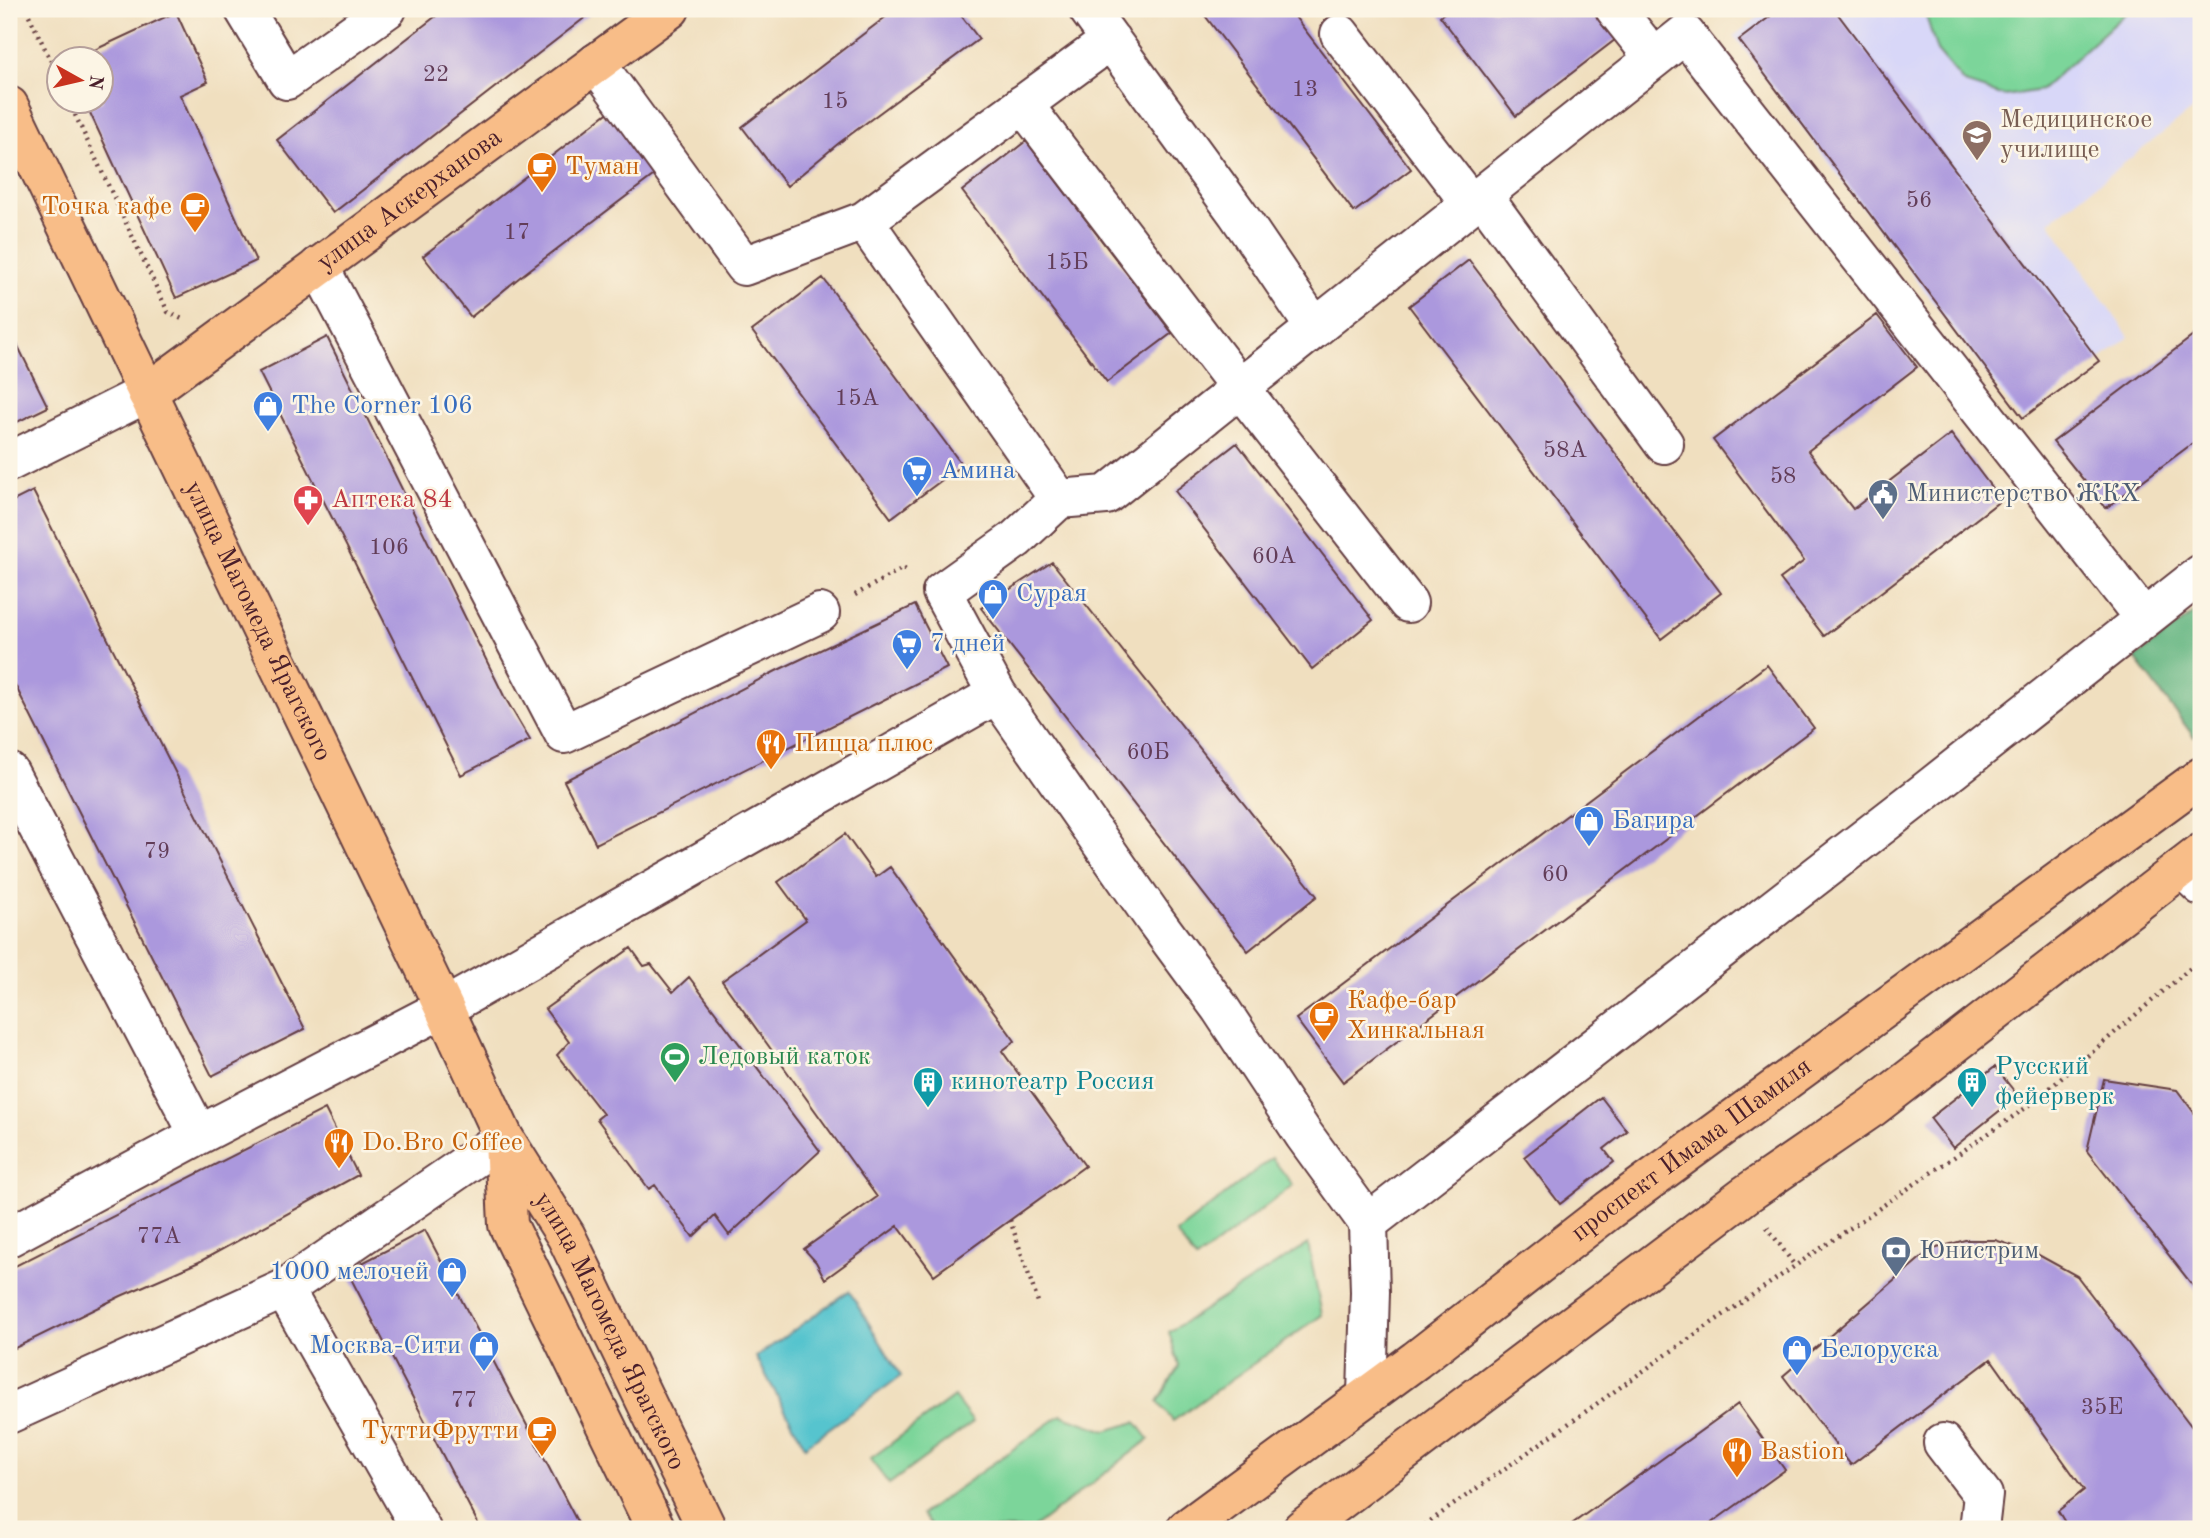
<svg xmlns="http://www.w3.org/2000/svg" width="2210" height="1538" font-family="'Old Standard TT',serif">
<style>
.built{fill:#d8d7f8}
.green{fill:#7cd59a;stroke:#637a62;stroke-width:2}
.forest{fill:#65b682;stroke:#586a56;stroke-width:2}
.water{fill:#57c4ce;stroke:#50727c;stroke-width:2}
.building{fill:#ab98dd}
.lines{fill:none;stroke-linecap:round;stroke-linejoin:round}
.minor-casing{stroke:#633c41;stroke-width:42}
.major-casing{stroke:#633c41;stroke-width:42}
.path{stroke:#633c41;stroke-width:4.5;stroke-dasharray:2 5;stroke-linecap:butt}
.minor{stroke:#fff;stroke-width:38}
.major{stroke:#f8bd88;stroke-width:38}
.labels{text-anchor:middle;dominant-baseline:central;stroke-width:5;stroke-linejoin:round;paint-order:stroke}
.number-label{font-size:23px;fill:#623d58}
.education-label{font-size:26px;fill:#785e54;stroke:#fcf5e5;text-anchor:start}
.food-label{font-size:26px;fill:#c56008;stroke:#fcf5e5;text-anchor:start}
.street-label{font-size:26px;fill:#4a1f2b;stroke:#fcf5e5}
.shop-label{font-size:26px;fill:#366cbe;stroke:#fcf5e5;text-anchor:start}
.service-label{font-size:26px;fill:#4e5e75;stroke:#fcf5e5;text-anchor:start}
.health-label{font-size:26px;fill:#be3a42;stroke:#fcf5e5;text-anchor:start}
.leisure-label{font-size:26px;fill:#27864d;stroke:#fcf5e5;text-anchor:start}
.culture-label{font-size:26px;fill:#0d838f;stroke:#fcf5e5;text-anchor:start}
</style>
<rect width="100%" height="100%" fill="#fcf5e5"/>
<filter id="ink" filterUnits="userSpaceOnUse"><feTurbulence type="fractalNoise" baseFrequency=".0143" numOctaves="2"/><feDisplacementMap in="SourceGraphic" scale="14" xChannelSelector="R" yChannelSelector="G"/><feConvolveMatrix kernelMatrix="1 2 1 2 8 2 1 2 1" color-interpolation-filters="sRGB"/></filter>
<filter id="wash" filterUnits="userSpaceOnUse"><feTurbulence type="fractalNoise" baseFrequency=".00686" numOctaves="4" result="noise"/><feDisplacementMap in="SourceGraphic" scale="28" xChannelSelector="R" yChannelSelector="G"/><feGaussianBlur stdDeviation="1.57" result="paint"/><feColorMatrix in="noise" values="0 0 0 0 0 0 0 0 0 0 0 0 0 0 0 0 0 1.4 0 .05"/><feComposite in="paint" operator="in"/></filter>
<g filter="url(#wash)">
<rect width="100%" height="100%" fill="#f0dfbf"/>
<path class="built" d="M 1769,9 L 2201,9 L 2201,103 L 2049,222 L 2129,337 L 2022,421 L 1734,36 Z"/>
<path class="green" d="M 1924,9 L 2130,9 L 2041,90 L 2005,96 L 1964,83 L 1937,51 Z
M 1272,1158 L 1293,1185 L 1196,1260 L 1176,1233 Z
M 1308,1244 L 1322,1315 L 1173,1421 L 1158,1402 L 1179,1366 L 1169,1332 Z
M 954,1397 L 973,1422 L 889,1484 L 870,1459 Z
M 1061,1415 L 1106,1431 L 1136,1422 L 1149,1439 L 1032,1529 L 933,1529 L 922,1514 Z"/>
<path class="forest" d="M 2201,608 L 2201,732 L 2194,737 L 2135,658 Z"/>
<path class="water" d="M 849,1291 L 901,1376 L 805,1446 L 756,1357 Z"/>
<g id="blocks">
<path class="building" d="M 445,9 L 596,9 L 333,213 L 277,140 Z
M 896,9 L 956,9 L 979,39 L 839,143 L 787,186 L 742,127 Z
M 1200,9 L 1289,9 L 1411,169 L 1354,212 Z
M 1449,9 L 1599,9 L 1620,36 L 1516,116 L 1440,16 Z
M 1780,9 L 1834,9 L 2099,361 L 2023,418 L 1739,40 Z
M 176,12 L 208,82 L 180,95 L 256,261 L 176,298 L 85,102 L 102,102 L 102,60 L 73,60 Z
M 615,107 L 662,169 L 520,277 L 471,317 L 423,256 Z
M 1026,141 L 1172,333 L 1107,382 L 962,191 Z
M 1469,260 L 1721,593 L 1661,639 L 1409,306 Z
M 823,278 L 962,465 L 891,518 L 752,331 Z
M 1877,315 L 1917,367 L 1808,451 L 1853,509 L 1951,434 L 2001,500 L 1824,636 L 1780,579 L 1804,561 L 1713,440 Z
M 9,328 L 48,407 L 9,426 Z
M 2201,330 L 2201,437 L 2106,508 L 2053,442 Z
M 327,337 L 504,696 L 530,740 L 461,775 L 259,372 Z
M 1237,443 L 1373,620 L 1312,669 L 1175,491 Z
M 33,491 L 305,1029 L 212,1076 L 9,673 L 9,503 Z
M 1052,562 L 1317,896 L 1248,951 L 981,608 Z
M 915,605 L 947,668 L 596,844 L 564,781 L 776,671 Z
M 1767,665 L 1814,728 L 1343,1082 L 1296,1019 Z
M 845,834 L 876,877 L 890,867 L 1015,1041 L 1002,1051 L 1085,1166 L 934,1275 L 898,1226 L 825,1279 L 816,1262 L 804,1249 L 877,1197 L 722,981 L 806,920 L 778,882 Z
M 631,948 L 644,966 L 651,964 L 673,992 L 689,977 L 820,1151 L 729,1235 L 715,1216 L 693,1237 L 655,1185 L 649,1189 L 597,1119 L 603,1114 L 557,1055 L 569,1042 L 545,1009 Z
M 1995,1067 L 2018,1096 L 1953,1148 L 1930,1118 Z
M 2104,1079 L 2177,1090 L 2201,1122 L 2201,1296 L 2087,1151 Z
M 1601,1097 L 1627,1131 L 1604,1149 L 1614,1162 L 1560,1204 L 1524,1157 Z
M 325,1109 L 358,1175 L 199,1262 L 121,1296 L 9,1351 L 9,1269 Z
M 425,1230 L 581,1529 L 481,1529 L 347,1271 Z
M 1965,1240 L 1995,1240 L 2035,1253 L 2077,1276 L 2201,1439 L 2201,1519 L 2195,1529 L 2069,1529 L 2058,1511 L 2084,1490 L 1991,1359 L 1851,1465 L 1783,1376 L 1930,1250 Z
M 1738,1404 L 1785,1470 L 1703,1529 L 1565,1529 Z"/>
</g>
</g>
<g filter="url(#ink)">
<use href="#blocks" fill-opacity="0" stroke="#633c41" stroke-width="2"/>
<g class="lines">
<g class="minor-casing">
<path id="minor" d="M 244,9 L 287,80 L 387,9
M 1088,9 L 1237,213 L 1315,328 L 1106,495 L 1059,499 L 1016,539 L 942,592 L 997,694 L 1155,920 L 1220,1008 L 1304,1135 L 1368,1223 L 1370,1292 L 1367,1395
M 1615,9 L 1654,58
M 1340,34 L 1471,204
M 596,63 L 744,266 L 864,221 L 1059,499
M 1023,104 L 1240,388 L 1408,603
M 1482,195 L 1664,444
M 864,221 L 1111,40
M 319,266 L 564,734 L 820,613
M 1315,328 L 1685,34 L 2143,617
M 9,462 L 147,393
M 9,772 L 199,1135
M 2182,868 L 2201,886
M 1368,1223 L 1926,791 L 2201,574
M 9,1237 L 199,1135 L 444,1008 L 997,694
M 284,1289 L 504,1138
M 9,1414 L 284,1289 L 421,1529
M 1943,1443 L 1983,1495 L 1979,1529"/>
</g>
<g class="major-casing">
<g id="major">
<path id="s1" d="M 9,106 L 444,1008 L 504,1138 L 566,1236 L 707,1529"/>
<path id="s2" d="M 147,393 L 670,9"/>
<path d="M 504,1140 L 508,1225 L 656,1529"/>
<path id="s3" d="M 1186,1529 L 1416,1360 L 1609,1210 L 2201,777"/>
<path d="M 1302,1529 L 1745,1195 L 1873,1107 L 2201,853"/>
</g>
</g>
<path class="path" d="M 26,9 L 60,80
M 69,102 L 168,312 L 182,319
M 855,595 L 903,568 L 908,572
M 1010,1220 L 1039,1305
M 1767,1227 L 1795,1266
M 1419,1529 L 1700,1331 L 2030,1105 L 2201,959"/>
<use href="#minor" class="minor"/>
<use href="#major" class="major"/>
</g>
</g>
<defs>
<g id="university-pin" transform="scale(1.575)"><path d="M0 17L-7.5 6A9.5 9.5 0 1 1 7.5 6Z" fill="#8d6e63" stroke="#fcf5e5"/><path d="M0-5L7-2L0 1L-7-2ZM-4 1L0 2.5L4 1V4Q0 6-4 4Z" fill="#fff"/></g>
<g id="cafe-pin" transform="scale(1.575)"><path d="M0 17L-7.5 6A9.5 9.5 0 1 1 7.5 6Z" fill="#e8710a" stroke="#fcf5e5"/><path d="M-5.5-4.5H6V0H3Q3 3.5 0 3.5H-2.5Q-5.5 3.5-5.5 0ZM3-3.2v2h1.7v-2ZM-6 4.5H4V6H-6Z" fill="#fff"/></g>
<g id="shop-pin" transform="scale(1.575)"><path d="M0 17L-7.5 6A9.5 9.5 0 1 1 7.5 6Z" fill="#3f7fe0" stroke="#fcf5e5"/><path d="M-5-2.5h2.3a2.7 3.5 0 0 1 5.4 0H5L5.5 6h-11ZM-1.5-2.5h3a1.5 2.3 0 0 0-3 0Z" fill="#fff"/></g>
<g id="supermarket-pin" transform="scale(1.575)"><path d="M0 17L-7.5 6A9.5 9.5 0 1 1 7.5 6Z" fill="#3f7fe0" stroke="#fcf5e5"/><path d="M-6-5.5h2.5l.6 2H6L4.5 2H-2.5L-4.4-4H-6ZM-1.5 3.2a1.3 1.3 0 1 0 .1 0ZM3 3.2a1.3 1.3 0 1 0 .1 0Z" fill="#fff"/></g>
<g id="civic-pin" transform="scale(1.575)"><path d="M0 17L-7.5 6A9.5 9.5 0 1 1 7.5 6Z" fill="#5c6f8a" stroke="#fcf5e5"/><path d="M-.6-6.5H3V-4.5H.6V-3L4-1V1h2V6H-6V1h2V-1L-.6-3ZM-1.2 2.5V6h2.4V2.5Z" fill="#fff"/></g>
<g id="pharmacy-pin" transform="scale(1.575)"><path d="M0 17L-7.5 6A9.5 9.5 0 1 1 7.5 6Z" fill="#e0444e" stroke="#fcf5e5"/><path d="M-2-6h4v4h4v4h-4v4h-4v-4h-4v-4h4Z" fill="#fff"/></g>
<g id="restaurant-pin" transform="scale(1.575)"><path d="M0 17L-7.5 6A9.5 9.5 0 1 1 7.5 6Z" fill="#e8710a" stroke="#fcf5e5"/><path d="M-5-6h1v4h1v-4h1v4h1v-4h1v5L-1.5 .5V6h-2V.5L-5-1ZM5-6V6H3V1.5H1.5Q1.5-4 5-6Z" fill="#fff"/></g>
<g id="stadium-pin" transform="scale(1.575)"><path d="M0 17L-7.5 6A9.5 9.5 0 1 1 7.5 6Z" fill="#2e9e5b" stroke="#fcf5e5"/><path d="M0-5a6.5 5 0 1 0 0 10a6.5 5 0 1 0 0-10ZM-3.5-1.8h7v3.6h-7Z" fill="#fff"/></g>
<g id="building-pin" transform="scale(1.575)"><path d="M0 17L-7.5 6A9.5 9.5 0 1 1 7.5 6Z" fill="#0f9aa8" stroke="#fcf5e5"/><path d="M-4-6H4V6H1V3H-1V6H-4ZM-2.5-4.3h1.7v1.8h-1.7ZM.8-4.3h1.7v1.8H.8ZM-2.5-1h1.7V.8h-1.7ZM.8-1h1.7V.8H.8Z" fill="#fff"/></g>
<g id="bank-pin" transform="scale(1.575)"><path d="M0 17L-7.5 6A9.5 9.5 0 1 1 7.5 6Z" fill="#5c6f8a" stroke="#fcf5e5"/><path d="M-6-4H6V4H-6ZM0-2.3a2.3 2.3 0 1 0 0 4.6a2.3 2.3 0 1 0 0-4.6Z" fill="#fff"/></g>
</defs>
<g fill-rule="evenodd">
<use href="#university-pin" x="1977" y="135"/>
<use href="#cafe-pin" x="542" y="167"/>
<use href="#cafe-pin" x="195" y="207"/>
<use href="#shop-pin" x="268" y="406"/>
<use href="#supermarket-pin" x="917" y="471"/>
<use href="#civic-pin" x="1883" y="494"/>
<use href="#pharmacy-pin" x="308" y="500"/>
<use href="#shop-pin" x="993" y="594"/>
<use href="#supermarket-pin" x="907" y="644"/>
<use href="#restaurant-pin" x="771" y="744"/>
<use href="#shop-pin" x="1589" y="821"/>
<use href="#cafe-pin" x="1324" y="1016"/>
<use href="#stadium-pin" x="675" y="1057"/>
<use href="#building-pin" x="928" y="1082"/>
<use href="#building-pin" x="1972" y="1082"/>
<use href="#restaurant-pin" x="339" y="1143"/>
<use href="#bank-pin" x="1896" y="1251"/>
<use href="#shop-pin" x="452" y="1272"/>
<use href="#shop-pin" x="484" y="1346"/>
<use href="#shop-pin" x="1797" y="1350"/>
<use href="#cafe-pin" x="542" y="1431"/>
<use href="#restaurant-pin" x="1737" y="1452"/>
</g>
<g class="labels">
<g class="number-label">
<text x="436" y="74">22</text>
<text x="1305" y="89">13</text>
<text x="835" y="101">15</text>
<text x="1919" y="200">56</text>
<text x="517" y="232">17</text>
<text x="1067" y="262">15Б</text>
<text x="857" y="398">15А</text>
<text x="1565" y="450">58А</text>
<text x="1783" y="476">58</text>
<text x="389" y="547">106</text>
<text x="1274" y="556">60А</text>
<text x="1148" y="752">60Б</text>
<text x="157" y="851">79</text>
<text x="1555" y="874">60</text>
<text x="159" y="1236">77А</text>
<text x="464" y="1400">77</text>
<text x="2102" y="1407">35Е</text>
</g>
<g class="education-label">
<text x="2000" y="120">Медицинское<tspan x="2000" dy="30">училище</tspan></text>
</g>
<g class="food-label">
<text x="565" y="167">Туман</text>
<text x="172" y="207" text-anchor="end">Точка кафе</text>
<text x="794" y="744">Пицца плюс</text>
<text x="1347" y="1001">Кафе-бар<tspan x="1347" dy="30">Хинкальная</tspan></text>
<text x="362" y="1143">Do.Bro Coffee</text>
<text x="519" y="1431" text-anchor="end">ТуттиФрутти</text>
<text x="1760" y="1452">Bastion</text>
</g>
<g class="street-label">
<text stroke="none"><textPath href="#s2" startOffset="326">улица Аскерханова</textPath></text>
<text stroke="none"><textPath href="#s1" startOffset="572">улица Магомеда Ярагского</textPath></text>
<text stroke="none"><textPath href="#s3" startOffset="632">проспект Имама Шамиля</textPath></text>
<text stroke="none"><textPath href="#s1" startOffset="1365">улица Магомеда Ярагского</textPath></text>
</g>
<g class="shop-label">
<text x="291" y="406">The Corner 106</text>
<text x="940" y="471">Амина</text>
<text x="1016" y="594">Сурая</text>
<text x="930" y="644">7 дней</text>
<text x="1612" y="821">Багира</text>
<text x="429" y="1272" text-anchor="end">1000 мелочей</text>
<text x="461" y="1346" text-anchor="end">Москва-Сити</text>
<text x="1820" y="1350">Белоруска</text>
</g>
<g class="service-label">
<text x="1906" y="494">Министерство ЖКХ</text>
<text x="1919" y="1251">Юнистрим</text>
</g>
<g class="health-label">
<text x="331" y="500">Аптека 84</text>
</g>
<g class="leisure-label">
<text x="698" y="1057">Ледовый каток</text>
</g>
<g class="culture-label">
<text x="1995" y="1067">Русский<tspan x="1995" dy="30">фейерверк</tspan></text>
<text x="951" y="1082">кинотеатр Россия</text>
</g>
</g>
<rect width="2210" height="1538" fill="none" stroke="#fcf5e5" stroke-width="35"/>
<g transform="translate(80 80) rotate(98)"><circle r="33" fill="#fcf5e5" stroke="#b59f9b" stroke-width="2"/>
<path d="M0-5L12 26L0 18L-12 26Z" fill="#c8321e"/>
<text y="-10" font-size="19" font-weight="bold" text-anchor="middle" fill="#4a1f2b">N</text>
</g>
</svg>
